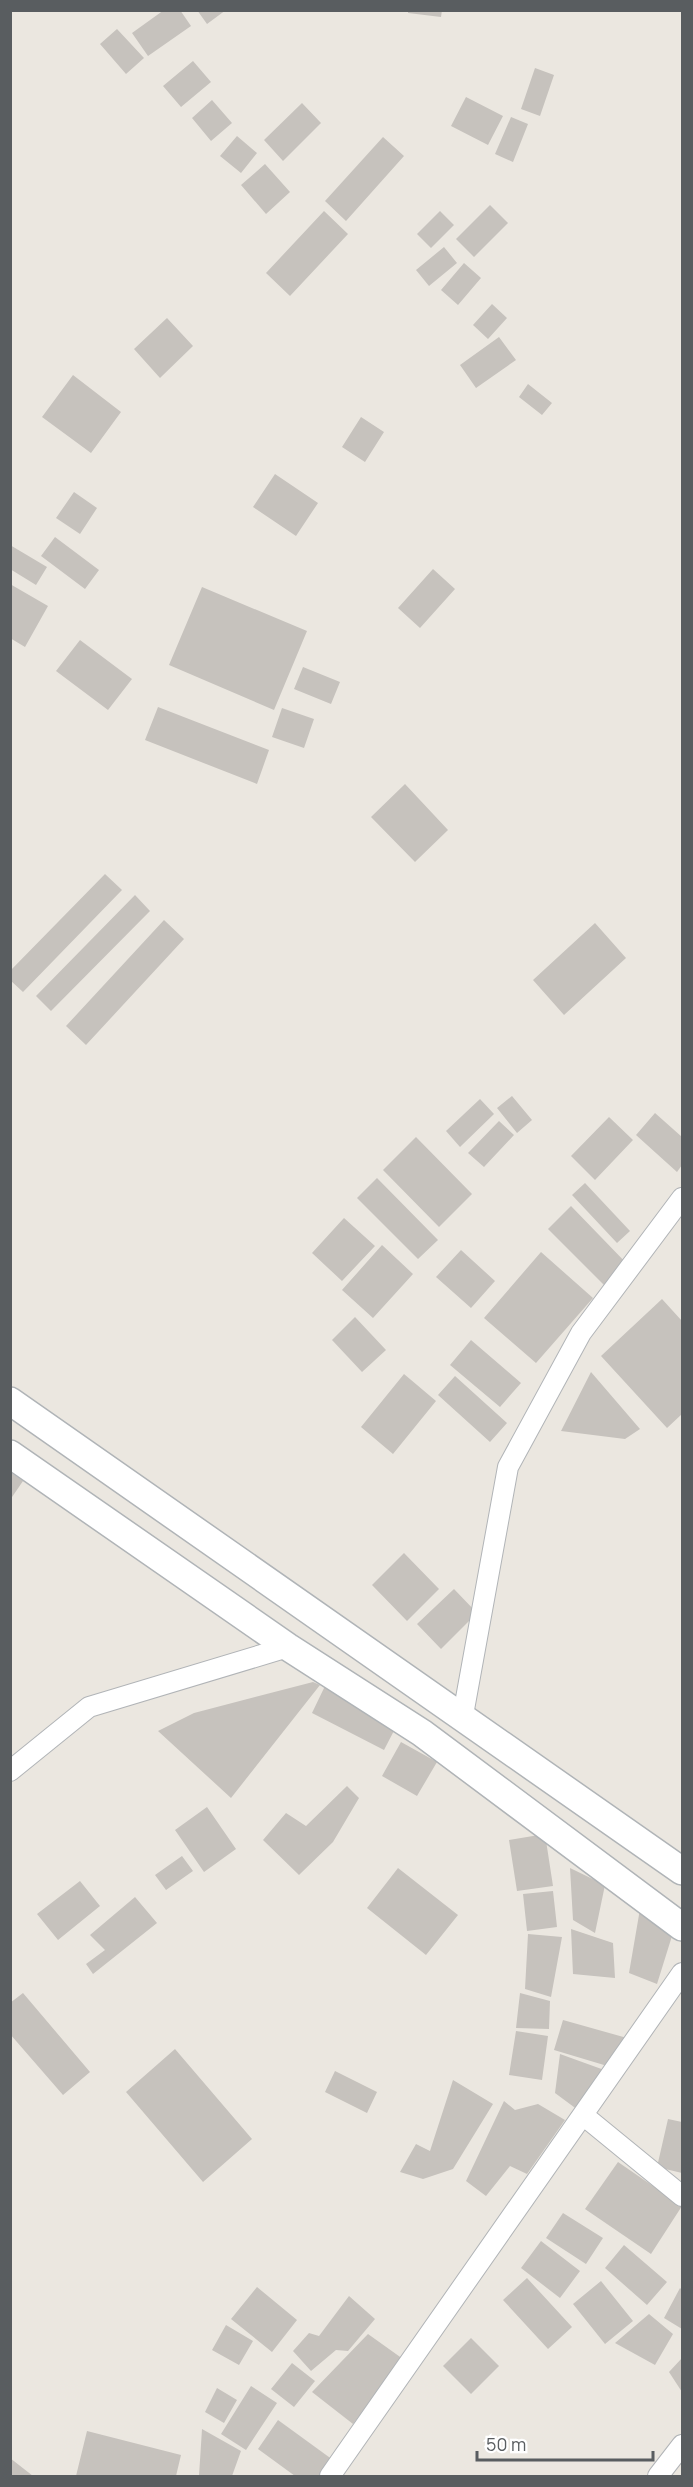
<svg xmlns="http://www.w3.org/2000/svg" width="693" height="2487" font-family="Manrope,sans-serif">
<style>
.building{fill:#c6c2bd}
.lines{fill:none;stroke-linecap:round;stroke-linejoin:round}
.street-casing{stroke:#b1b4b7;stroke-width:22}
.secondary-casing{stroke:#b0b4b7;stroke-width:30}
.street{stroke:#fff;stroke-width:20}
.secondary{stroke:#fff;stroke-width:27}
</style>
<rect width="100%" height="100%" fill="#ebe7e0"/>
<path class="building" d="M 164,10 L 180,10 L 191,26 L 148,56 L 132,33 Z
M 197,10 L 226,10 L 207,24 Z
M 408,10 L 442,10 L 441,17 L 408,13 Z
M 117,29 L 144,58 L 126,74 L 100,44 Z
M 193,61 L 211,82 L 181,107 L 163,86 Z
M 535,68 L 554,75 L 540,116 L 521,109 Z
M 466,97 L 503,116 L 488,145 L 451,126 Z
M 212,100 L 232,123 L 211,141 L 192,118 Z
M 302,103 L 321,123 L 283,161 L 264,140 Z
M 511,117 L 528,124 L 513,162 L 495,154 Z
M 237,136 L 257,153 L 241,173 L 220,156 Z
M 383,137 L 404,156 L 346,221 L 325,201 Z
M 265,164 L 290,192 L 266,214 L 241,185 Z
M 490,205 L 508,223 L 474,257 L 456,239 Z
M 324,211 L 348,234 L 290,296 L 266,273 Z
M 440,211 L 454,225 L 431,248 L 417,234 Z
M 444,247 L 457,263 L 429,286 L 416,270 Z
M 464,263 L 481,278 L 458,305 L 441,290 Z
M 492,304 L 507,318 L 488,339 L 473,325 Z
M 167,318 L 193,346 L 160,378 L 134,349 Z
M 499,337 L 516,360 L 476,388 L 460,365 Z
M 73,375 L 121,412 L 91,453 L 42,417 Z
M 528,384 L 552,403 L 542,415 L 519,397 Z
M 361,417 L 384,432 L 365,462 L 342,447 Z
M 275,474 L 318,503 L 296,536 L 253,507 Z
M 74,492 L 97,508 L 80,534 L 56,518 Z
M 55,537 L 99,570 L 85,589 L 41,556 Z
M 10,545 L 47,567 L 36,585 L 10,569 Z
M 433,569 L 455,589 L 420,628 L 398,608 Z
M 10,584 L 48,606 L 25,647 L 10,638 Z
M 202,587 L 307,631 L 274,710 L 169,665 Z
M 80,640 L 132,679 L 108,710 L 56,671 Z
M 303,667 L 340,682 L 331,704 L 294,689 Z
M 158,707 L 269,750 L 257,784 L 145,740 Z
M 282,708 L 314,719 L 304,748 L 272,737 Z
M 405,784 L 448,830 L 415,862 L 371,817 Z
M 105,874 L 122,890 L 23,992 L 10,980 L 10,971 Z
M 135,895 L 150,911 L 51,1011 L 36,996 Z
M 164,920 L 184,939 L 86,1045 L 66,1026 Z
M 595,923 L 626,958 L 564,1015 L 533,980 Z
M 512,1096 L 532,1120 L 517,1133 L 497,1108 Z
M 480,1099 L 494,1114 L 460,1147 L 446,1131 Z
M 655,1113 L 682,1137 L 682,1165 L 677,1172 L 636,1135 Z
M 609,1117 L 633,1140 L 595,1180 L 571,1156 Z
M 499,1121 L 514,1135 L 484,1167 L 468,1153 Z
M 416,1137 L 472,1194 L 439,1227 L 383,1170 Z
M 377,1178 L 438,1240 L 418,1259 L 357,1198 Z
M 585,1183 L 630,1231 L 617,1243 L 572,1195 Z
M 571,1206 L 630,1267 L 608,1289 L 548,1229 Z
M 344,1218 L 375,1246 L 342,1281 L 312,1253 Z
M 382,1245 L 413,1274 L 373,1318 L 342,1290 Z
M 461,1250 L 495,1281 L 471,1308 L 436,1277 Z
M 541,1252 L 593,1298 L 536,1363 L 484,1318 Z
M 662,1299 L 682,1321 L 682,1414 L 667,1428 L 601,1356 Z
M 355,1317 L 386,1350 L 362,1372 L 332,1340 Z
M 471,1340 L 521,1383 L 500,1407 L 450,1365 Z
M 591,1372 L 640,1429 L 625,1439 L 561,1431 Z
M 404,1374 L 436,1401 L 393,1454 L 361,1427 Z
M 455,1376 L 507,1423 L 490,1442 L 438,1395 Z
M 10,1472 L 23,1481 L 10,1500 Z
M 404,1553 L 439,1589 L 407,1621 L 372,1585 Z
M 454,1589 L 477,1613 L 441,1649 L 417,1624 Z
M 313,1682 L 320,1685 L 231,1798 L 158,1731 L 194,1713 Z
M 325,1686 L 398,1723 L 384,1750 L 312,1713 Z
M 401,1742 L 437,1762 L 417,1796 L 382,1776 Z
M 347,1786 L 359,1798 L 333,1842 L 299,1875 L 263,1840 L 286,1813 L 306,1826 Z
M 207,1807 L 236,1849 L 204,1872 L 175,1830 Z
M 545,1834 L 553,1886 L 517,1891 L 509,1840 Z
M 182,1856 L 193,1871 L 166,1890 L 155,1875 Z
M 398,1868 L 458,1915 L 426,1955 L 367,1908 Z
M 570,1868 L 605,1885 L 595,1933 L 573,1920 Z
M 80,1881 L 100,1906 L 58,1940 L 37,1914 Z
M 553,1891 L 557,1927 L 527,1931 L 523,1894 Z
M 135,1897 L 157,1923 L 93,1974 L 86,1964 L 105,1950 L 90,1935 Z
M 640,1909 L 672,1936 L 657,1984 L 629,1973 Z
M 571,1929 L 613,1943 L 615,1978 L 573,1974 Z
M 528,1934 L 562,1937 L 551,1997 L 525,1989 Z
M 23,1993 L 90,2072 L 63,2095 L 10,2034 L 10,2003 Z
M 520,1993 L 550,2001 L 549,2029 L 516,2028 Z
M 563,2020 L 627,2038 L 614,2068 L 554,2050 Z
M 516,2031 L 548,2036 L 542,2080 L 509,2075 Z
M 175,2049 L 252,2139 L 203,2182 L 126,2092 Z
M 560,2054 L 607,2071 L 582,2113 L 555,2093 Z
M 335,2071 L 377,2092 L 367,2113 L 325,2092 Z
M 453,2080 L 493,2104 L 453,2169 L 423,2179 L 400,2172 L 416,2144 L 430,2151 Z
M 504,2101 L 515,2110 L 538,2104 L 565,2120 L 527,2174 L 510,2166 L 486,2196 L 466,2181 Z
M 668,2119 L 682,2122 L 682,2173 L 657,2167 Z
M 618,2162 L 682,2206 L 651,2254 L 585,2209 Z
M 563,2213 L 603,2238 L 586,2264 L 546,2238 Z
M 541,2241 L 580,2271 L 560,2298 L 521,2268 Z
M 624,2245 L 667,2282 L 647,2305 L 605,2268 Z
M 527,2278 L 572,2327 L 548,2349 L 503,2300 Z
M 601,2281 L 633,2321 L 605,2344 L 573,2304 Z
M 257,2287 L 297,2320 L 272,2352 L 231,2319 Z
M 680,2288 L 682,2290 L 682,2329 L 664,2318 Z
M 349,2296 L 375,2319 L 348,2351 L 336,2350 L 311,2371 L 293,2351 L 309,2333 L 319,2336 Z
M 649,2314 L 673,2334 L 655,2365 L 615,2343 Z
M 226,2325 L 253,2341 L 239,2365 L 212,2350 Z
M 368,2334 L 403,2359 L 353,2424 L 312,2392 Z
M 471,2338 L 499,2366 L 471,2394 L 443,2366 Z
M 682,2358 L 682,2392 L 669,2372 Z
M 292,2363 L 315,2381 L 294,2407 L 271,2389 Z
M 251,2386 L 277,2403 L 246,2450 L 221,2434 Z
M 217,2388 L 237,2400 L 224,2423 L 205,2412 Z
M 278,2420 L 333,2460 L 321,2476 L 295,2476 L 258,2449 Z
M 202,2429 L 241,2451 L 232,2476 L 199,2476 Z
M 87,2431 L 181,2455 L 176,2476 L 76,2476 Z
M 10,2458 L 33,2476 L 10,2476 Z"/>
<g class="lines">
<g class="street-casing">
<path id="street" d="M 463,1715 L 508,1467 L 581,1333 L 682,1198
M 10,1771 L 89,1707 L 288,1647
M 583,2115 L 682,2196
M 330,2476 L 682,1973
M 658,2476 L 682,2445"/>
</g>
<g class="secondary-casing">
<path id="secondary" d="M 10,1401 L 682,1871
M 10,1454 L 288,1647 L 422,1733 L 682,1927"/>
</g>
<use href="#street" class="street"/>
<use href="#secondary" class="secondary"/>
</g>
<rect width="693" height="2487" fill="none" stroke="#595d60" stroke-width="24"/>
<path d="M477 2451v9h176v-9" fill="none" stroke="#595d60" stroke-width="3"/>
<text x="486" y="2451" font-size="18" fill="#595d60" stroke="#ffffff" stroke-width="4.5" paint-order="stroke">50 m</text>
</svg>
